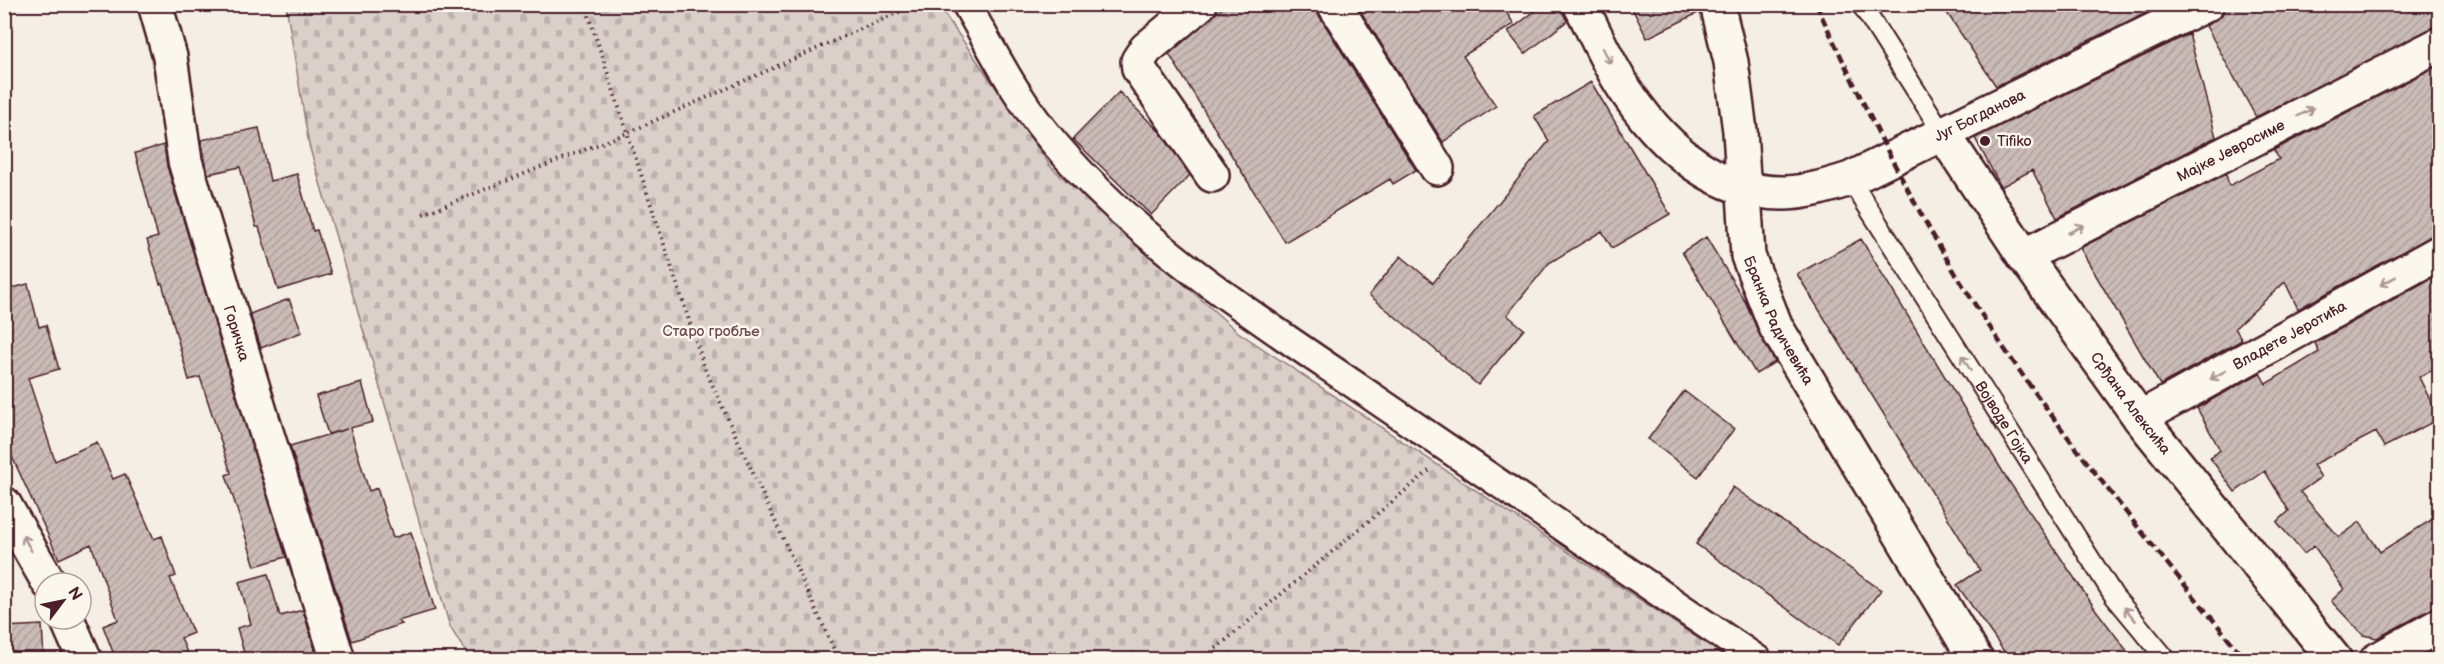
<svg xmlns="http://www.w3.org/2000/svg" width="2444" height="664" font-family="'Balsamiq Sans',sans-serif">
<style>
.cemetery{fill:url(#cemetery-stones);stroke:#92787a;stroke-width:1.5}
.building{fill:url(#building-hatch);stroke:#4a1f2b;stroke-width:1.5}
.lines{fill:none;stroke-linecap:round;stroke-linejoin:round}
.service-casing{stroke:#4a1f2b;stroke-width:22}
.pedestrian-casing{stroke:#4a1f2b;stroke-width:32}
.minor-casing{stroke:#4a1f2b;stroke-width:38}
.tertiary-casing{stroke:#4a1f2b;stroke-width:38}
.path{stroke:#4a1f2b;stroke-width:4;stroke-dasharray:1.5 4.5;stroke-linecap:butt}
.service{stroke:#fbf7ec;stroke-width:18}
.pedestrian{stroke:#fbf7ec;stroke-width:27}
.minor{stroke:#fbf7ec;stroke-width:33}
.tertiary{stroke:#fbf7ec;stroke-width:33}
.rail{stroke:#4a1f2b;stroke-width:4.5;stroke-dasharray:9 4.5;stroke-linecap:butt}
.oneway{stroke:#ab9695}
.poi-dot{fill:#4a1f2b;stroke:#fbf7ec;stroke-width:2}
.labels{text-anchor:middle;dominant-baseline:central;stroke-width:5;stroke-linejoin:round;paint-order:stroke}
.street-label{font-size:15px;fill:#4a1f2b;stroke:#fbf7ec}
.poi-label{font-size:15px;fill:#4a1f2b;stroke:#fbf7ec;text-anchor:start}
.park-label{font-size:15px;fill:#6e4b52;stroke:#fbf7ec}
</style>
<defs>
<pattern id="cemetery-stones" width="16" height="16" patternUnits="userSpaceOnUse" patternTransform="scale(1.5)"><rect width="16" height="16" fill="#dbd0c9"/><path d="M2 7V4a2 2 0 0 1 4 0v3zM10 15v-3a2 2 0 0 1 4 0v3z" fill="#bdb2ad"/></pattern>
<pattern id="building-hatch" width="6" height="6" patternUnits="userSpaceOnUse" patternTransform="scale(1.5)"><rect width="6" height="6" fill="#cabbb6"/><path d="M-1 1l2-2M0 6l6-6M5 7l2-2" fill="none" stroke="#afa09d"/></pattern>
</defs>
<rect width="100%" height="100%" fill="#f4eee4"/>
<filter id="ink" filterUnits="userSpaceOnUse"><feTurbulence type="fractalNoise" baseFrequency=".0167" numOctaves="2"/><feDisplacementMap in="SourceGraphic" scale="12" xChannelSelector="R" yChannelSelector="G"/><feConvolveMatrix kernelMatrix="1 2 1 2 8 2 1 2 1" color-interpolation-filters="sRGB"/></filter>
<g filter="url(#ink)">
<path class="cemetery" d="M 286,5 L 938,5 L 1052,168 L 1238,332 L 1729,659 L 470,659 L 450,627 L 309,145 Z"/>
<path class="building" d="M 1227,4 L 1315,4 L 1318,14 L 1416,170 L 1393,184 L 1390,179 L 1285,242 L 1169,54 Z
M 1356,4 L 1501,4 L 1514,24 L 1463,56 L 1496,106 L 1443,142 Z
M 1544,4 L 1558,4 L 1567,21 L 1525,54 L 1508,32 Z
M 1630,4 L 1699,4 L 1700,12 L 1647,38 Z
M 1941,4 L 2163,4 L 1996,86 Z
M 2226,4 L 2439,4 L 2439,26 L 2256,117 L 2206,26 L 2222,15 Z
M 2189,34 L 2216,137 L 2057,218 L 2032,170 L 2001,187 L 1975,138 Z
M 2439,65 L 2439,233 L 2431,236 L 2298,309 L 2285,282 L 2235,328 L 2242,340 L 2160,385 L 2080,248 L 2226,174 L 2229,186 L 2279,159 L 2274,150 Z
M 1591,82 L 1670,214 L 1612,248 L 1602,231 L 1549,263 L 1507,315 L 1524,329 L 1478,385 L 1369,295 L 1401,256 L 1433,283 L 1549,141 L 1534,116 Z
M 1119,92 L 1160,132 L 1190,175 L 1151,215 L 1073,139 Z
M 259,128 L 270,181 L 297,174 L 313,231 L 317,230 L 331,274 L 278,290 L 259,227 L 256,227 L 240,167 L 208,174 L 201,140 Z
M 164,145 L 167,166 L 286,557 L 255,566 L 226,475 L 231,473 L 200,377 L 189,380 L 162,283 L 160,284 L 147,240 L 158,237 L 135,153 Z
M 1706,237 L 1746,303 L 1759,334 L 1775,362 L 1756,374 L 1682,252 Z
M 1861,239 L 2006,477 L 2096,610 L 2134,660 L 2010,660 L 1957,585 L 1980,570 L 1797,274 Z
M 2439,274 L 2439,367 L 2419,377 L 2439,419 L 2384,447 L 2376,432 L 2313,465 L 2321,477 L 2300,492 L 2339,537 L 2360,522 L 2380,552 L 2439,515 L 2439,605 L 2377,638 L 2363,635 L 2331,601 L 2344,589 L 2314,546 L 2304,554 L 2277,522 L 2289,511 L 2265,471 L 2235,492 L 2210,458 L 2220,450 L 2197,408 L 2260,373 L 2266,384 L 2319,352 L 2315,343 Z
M 28,284 L 39,327 L 46,325 L 59,369 L 28,378 L 55,461 L 97,442 L 113,479 L 125,474 L 154,539 L 162,536 L 176,576 L 170,578 L 193,633 L 181,638 L 190,660 L 116,660 L 103,626 L 118,620 L 91,544 L 59,559 L 4,439 L 4,290 Z
M 289,299 L 302,332 L 261,348 L 250,314 Z
M 362,383 L 373,422 L 350,428 L 369,491 L 377,488 L 393,538 L 411,532 L 435,610 L 398,621 L 402,624 L 352,641 L 290,446 L 347,429 L 328,434 L 316,396 Z
M 1684,391 L 1734,429 L 1698,477 L 1648,439 Z
M 1733,487 L 1881,590 L 1838,645 L 1696,544 Z
M 268,574 L 280,616 L 303,610 L 317,657 L 307,660 L 246,660 L 237,628 L 251,624 L 239,582 Z
M 42,625 L 44,660 L 4,660 L 4,627 Z"/>
<g class="lines">
<g class="service-casing">
<g id="service">
<path d="M 1861,4 L 1944,135"/>
<path id="s1" d="M 1850,179 L 2114,596 L 2167,660"/>
</g>
</g>
<g class="pedestrian-casing">
<path id="pedestrian" d="M 966,4 C 994,53 1019,103 1056,145 C 1144,248 1263,322 1374,398 C 1502,485 1630,572 1758,660"/>
</g>
<g class="minor-casing">
<g id="minor">
<path id="s2" d="M 155,4 L 170,57 L 185,161 L 264,425 L 338,660"/>
<path d="M 1200,4 L 1146,49 L 1138,61 L 1139,69 L 1212,175"/>
<path d="M 1334,4 L 1437,168"/>
<path id="s3" d="M 1580,4 C 1596,35 1610,69 1630,97 C 1666,149 1717,193 1782,193 C 1805,193 1828,186 1850,179 L 2207,4"/>
<path id="s4" d="M 1944,135 L 2024,256 L 2140,418 L 2335,660"/>
<path id="s5" d="M 2024,256 L 2440,44"/>
<path id="s6" d="M 2140,418 L 2440,252"/>
<path d="M 4,504 L 49,583"/>
<path d="M 67,619 L 85,660"/>
<path d="M 2377,660 L 2440,625"/>
</g>
</g>
<g class="tertiary-casing">
<g id="tertiary">
<path id="s7" d="M 1717,4 L 1731,62 L 1740,131 L 1748,256 L 1776,327 L 1976,660"/>
</g>
</g>
<path class="path" d="M 585,4 L 705,369 L 839,660
M 423,214 L 627,133 L 917,4
M 1202,660 L 1430,470"/>
<use href="#service" class="service"/>
<use href="#pedestrian" class="pedestrian"/>
<use href="#minor" class="minor"/>
<use href="#tertiary" class="tertiary"/>
<path class="rail" d="M 1816,4 C 1859,95 1902,185 1954,271 C 2038,409 2144,535 2246,660"/>
</g>
<defs><path id="oneway-shaft" d="M-6 0H5M1.5-3L5.5 0L1.5 3" fill="none" stroke-width="1.6" stroke-linecap="round" stroke-linejoin="round" transform="scale(1.5)"/></defs>
<g class="oneway">
<use href="#oneway-shaft" transform="translate(1607 56) rotate(62)"/>
<use href="#oneway-shaft" transform="translate(2306 112) rotate(-27)"/>
<use href="#oneway-shaft" transform="translate(2076 229) rotate(-27)"/>
<use href="#oneway-shaft" transform="translate(2388 281) rotate(151)"/>
<use href="#oneway-shaft" transform="translate(1966 363) rotate(-122)"/>
<use href="#oneway-shaft" transform="translate(2218 375) rotate(151)"/>
<use href="#oneway-shaft" transform="translate(27 543) rotate(-119)"/>
<use href="#oneway-shaft" transform="translate(2130 614) rotate(-130)"/>
</g>
</g>
<circle class="poi-dot" cx="1985" cy="141" r="6"/>
<g class="labels">
<g class="street-label">
<text stroke="none"><textPath href="#s3" startOffset="507">Југ Богданова</textPath></text>
<text stroke="none"><textPath href="#s5" startOffset="232">Мајке Јевросиме</textPath></text>
<text stroke="none"><textPath href="#s7" startOffset="326">Бранка Радичевића</textPath></text>
<text stroke="none"><textPath href="#s2" startOffset="340">Горичка</textPath></text>
<text stroke="none"><textPath href="#s6" startOffset="171">Владете Јеротића</textPath></text>
<text stroke="none"><textPath href="#s4" startOffset="327">Срђана Алексића</textPath></text>
<text stroke="none"><textPath href="#s1" startOffset="288">Војводе Гојка</textPath></text>
</g>
<g class="poi-label">
<text x="1997" y="141">Tifiko</text>
</g>
<g class="park-label">
<text x="711" y="331">Старо гробље</text>
</g>
</g>
<rect width="2444" height="664" fill="none" stroke="#fbf7ec" stroke-width="24"/>
<rect x="12" y="12" width="2420" height="640" fill="none" stroke="#4a1f2b" stroke-width="2" filter="url(#ink)"/>
<g transform="translate(63 601) rotate(58)"><circle r="28" fill="#fbf7ec" stroke="#b4a19f" stroke-width="1.5"/>
<path d="M0-4.5L10 22L0 15L-10 22Z" fill="#4a1f2b"/>
<text y="-9" font-size="16" font-weight="bold" text-anchor="middle" fill="#4a1f2b">N</text>
</g>
</svg>
